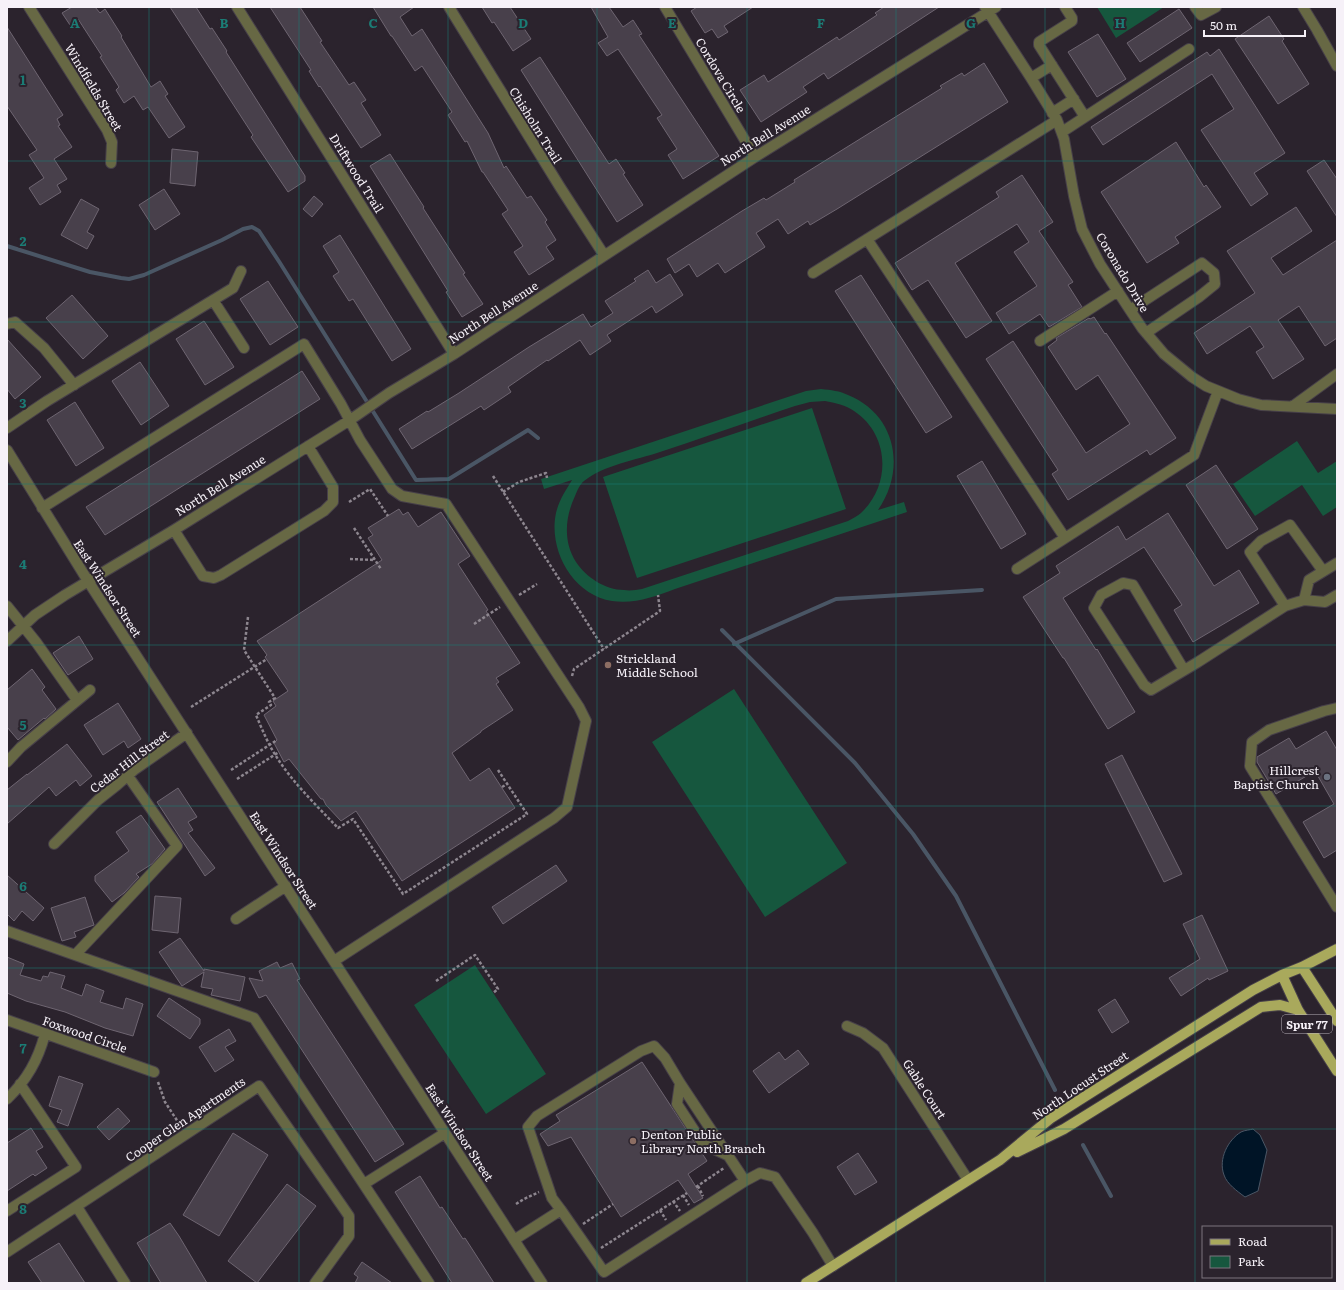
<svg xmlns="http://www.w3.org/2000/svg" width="1344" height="1290" font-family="Literata,serif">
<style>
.green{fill:#16573e;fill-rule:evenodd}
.water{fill:#001426;stroke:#4a5665}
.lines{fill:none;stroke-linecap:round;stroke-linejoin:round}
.stream{stroke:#4a5665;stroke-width:4}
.building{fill:#48404b;stroke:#6e6571}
.minor-casing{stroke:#474049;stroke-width:12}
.major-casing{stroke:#474049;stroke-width:12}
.path{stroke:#8d868f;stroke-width:2.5;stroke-dasharray:3 2;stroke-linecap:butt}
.minor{stroke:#676844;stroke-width:10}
.major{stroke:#a9a95c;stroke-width:10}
.grid{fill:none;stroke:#1b7c75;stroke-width:1;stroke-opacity:0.55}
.education-dot{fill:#8d6e63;stroke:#2b232d;stroke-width:1.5}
.worship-dot{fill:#6b7280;stroke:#2b232d;stroke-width:1.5}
.labels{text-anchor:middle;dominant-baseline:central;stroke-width:4;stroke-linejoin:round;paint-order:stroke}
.shield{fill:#2b232d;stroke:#b9b3bb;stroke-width:1}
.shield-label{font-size:11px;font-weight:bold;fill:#f6f1f8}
.street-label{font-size:12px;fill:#f6f1f8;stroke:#2b232d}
.poi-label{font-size:12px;fill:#f6f1f8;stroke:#2b232d;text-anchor:start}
.grid-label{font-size:13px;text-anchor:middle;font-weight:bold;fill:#1b7c75;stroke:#2b232d;stroke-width:4;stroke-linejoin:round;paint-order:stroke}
</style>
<rect width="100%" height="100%" fill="#2b232d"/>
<path class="green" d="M 1097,7 L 1164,7 L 1116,38 Z
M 821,389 C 831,390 840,391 848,395 C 897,415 906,470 878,510 L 904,502 L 907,512 L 675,589 C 654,597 635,604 612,601 C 573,595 548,550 556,513 C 559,500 566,490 572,480 L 544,489 L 541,479 L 806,391 ZM 825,401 C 835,403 846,405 854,411 C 889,434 892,484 861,513 C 858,516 853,518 848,521 L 642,589 C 636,590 630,591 624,590 C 605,590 586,577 576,562 C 563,542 565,517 575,496 C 577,491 580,484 584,481 C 604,465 636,460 660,452 C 706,437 750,421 795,406 L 810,402 Z
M 812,408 L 846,509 L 637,578 L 603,477 Z
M 1297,441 L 1318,473 L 1337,461 L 1337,507 L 1323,516 L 1302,485 L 1255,516 L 1233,484 Z
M 734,689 L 847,863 L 765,917 L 652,742 Z
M 475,965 L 546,1074 L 486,1114 L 414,1005 Z"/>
<path class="water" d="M 1253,1129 L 1260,1135 L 1267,1150 L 1258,1191 L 1245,1197 C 1237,1191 1227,1184 1224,1175 C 1218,1159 1228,1140 1241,1132 C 1245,1130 1250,1130 1253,1129 Z"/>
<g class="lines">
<path class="stream" d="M 7,246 L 90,272 L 121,278 L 129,279 L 144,275 L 222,240 L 243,229 L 252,227 L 259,231 L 280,263 L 416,480 L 449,479 L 528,430 L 538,438
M 722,630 L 855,763 L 913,834 L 956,896 L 1055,1090
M 734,644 L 836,599 L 982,590
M 1083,1145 L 1111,1196"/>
</g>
<path class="building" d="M 72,7 L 95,7 L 100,13 L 105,9 L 122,36 L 121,37 L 151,87 L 160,81 L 168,94 L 165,96 L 185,127 L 169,138 L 148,107 L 143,110 L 134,96 L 124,103 L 116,90 L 119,87 L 100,57 L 102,56 L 78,19 L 70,25 L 62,13 Z
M 170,7 L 196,7 L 210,29 L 212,28 L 227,51 L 226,52 L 305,176 L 305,181 L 288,192 L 251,137 L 253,135 Z
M 270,7 L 300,7 L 322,41 L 320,42 L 349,85 L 354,82 L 366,100 L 361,103 L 381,135 L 361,148 L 320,86 L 319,87 L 309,71 L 311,70 Z
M 373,7 L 414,7 L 400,17 L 412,36 L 422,29 L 488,133 L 504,168 L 506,166 L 527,198 L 531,196 L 547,220 L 545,222 L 556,240 L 546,247 L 554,259 L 529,275 L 514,252 L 523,246 L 502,214 L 508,210 L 483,172 L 482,172 L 467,141 L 465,142 L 448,115 L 452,112 L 422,66 L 415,71 L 392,36 L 391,36 Z
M 482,7 L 510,7 L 531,39 L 513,51 L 494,22 L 492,23 Z
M 591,7 L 609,7 L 623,27 L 633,20 L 642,34 L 639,35 L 719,156 L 683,179 L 668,155 L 677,149 L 657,118 L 662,115 L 618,49 L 607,56 L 598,43 L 608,37 Z
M 697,7 L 753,7 L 724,26 L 728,32 L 718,38 L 712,29 L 705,33 L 691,11 Z
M 884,7 L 939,7 L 828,79 L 824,73 L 803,87 L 807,92 L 761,122 L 740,90 L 764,75 L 768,82 L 837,37 L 839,40 L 877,15 L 875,13 Z
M 1179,9 L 1192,28 L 1140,62 L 1127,43 Z
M 1269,16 L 1284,39 L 1282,41 L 1309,84 L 1278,104 L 1235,39 Z
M 7,27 L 63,115 L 57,119 L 60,125 L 58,126 L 72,147 L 54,159 L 67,179 L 57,185 L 61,192 L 40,205 L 29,188 L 44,178 L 29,155 L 37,150 L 7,106 Z
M 1098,34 L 1126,79 L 1097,97 L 1068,52 Z
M 1219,49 L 1285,153 L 1254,173 L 1268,194 L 1251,206 L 1201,130 L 1234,109 L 1212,74 L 1103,145 L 1091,127 L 1207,52 L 1210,56 Z
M 540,57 L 609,164 L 616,159 L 625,173 L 623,174 L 643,205 L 617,222 L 521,70 Z
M 984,63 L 1008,102 L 837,209 L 810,225 L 808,221 L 788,234 L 778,219 L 756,233 L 765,247 L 725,273 L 718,263 L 697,277 L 689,264 L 675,273 L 667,259 L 742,211 L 764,198 L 766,200 L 795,182 L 794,180 L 942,88 L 940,86 L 962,73 L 964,76 Z
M 1176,142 L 1204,187 L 1206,185 L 1221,207 L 1175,237 L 1179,243 L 1147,263 L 1101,192 Z
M 172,149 L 198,152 L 195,186 L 170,183 Z
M 390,154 L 424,207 L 423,208 L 465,273 L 463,274 L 483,304 L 462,317 L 446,292 L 448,291 L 370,166 Z
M 1324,160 L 1337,179 L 1337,217 L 1307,171 Z
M 1022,175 L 1053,222 L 1039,231 L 1073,282 L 1068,285 L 1082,307 L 1049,327 L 1040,314 L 1009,334 L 996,313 L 1037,286 L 1014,252 L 1029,242 L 1017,224 L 955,263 L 992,321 L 966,338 L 928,280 L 912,290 L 895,263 L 999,197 L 996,192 Z
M 164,189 L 180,214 L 155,230 L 139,205 Z
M 314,196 L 323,204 L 312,217 L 303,209 Z
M 81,199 L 99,209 L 87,232 L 94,236 L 87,249 L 61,235 Z
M 1296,207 L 1312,231 L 1271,258 L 1283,275 L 1337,240 L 1337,338 L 1325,346 L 1299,306 L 1278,320 L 1304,359 L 1273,379 L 1256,352 L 1264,347 L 1250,326 L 1207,354 L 1194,333 L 1255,293 L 1227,251 Z
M 340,235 L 411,349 L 392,361 L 353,299 L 349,301 L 333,276 L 339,272 L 323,246 Z
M 648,270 L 656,283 L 670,274 L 683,295 L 656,313 L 652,306 L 607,335 L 611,341 L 590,355 L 580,340 L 548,361 L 547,360 L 508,387 L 511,392 L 484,410 L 481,406 L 412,449 L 399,429 L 427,411 L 428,412 L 459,393 L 529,347 L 583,314 L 591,327 L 613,313 L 605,301 L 636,281 L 634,279 Z
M 861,275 L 952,417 L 926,433 L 835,291 Z
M 268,281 L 298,327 L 270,345 L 240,299 Z
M 72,295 L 108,336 L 83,359 L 46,318 Z
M 1094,317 L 1105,334 L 1106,333 L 1176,438 L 1150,455 L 1147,450 L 1068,500 L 1052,474 L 1058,470 L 986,359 L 1013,341 L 1086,453 L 1130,424 L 1098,375 L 1076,390 L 1048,347 L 1057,340 L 1056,338 L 1089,318 L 1090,319 Z
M 204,321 L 234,367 L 205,385 L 176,339 Z
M 7,339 L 41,377 L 15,399 L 7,389 Z
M 140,362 L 169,406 L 141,425 L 112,381 Z
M 302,371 L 320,399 L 105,535 L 86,507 Z
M 75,402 L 104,448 L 76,466 L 47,420 Z
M 982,461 L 1026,534 L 1001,549 L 957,476 Z
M 1216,465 L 1258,529 L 1227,549 L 1186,485 Z
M 399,509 L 403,515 L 408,512 L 418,527 L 441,512 L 470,556 L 458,564 L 488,610 L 486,611 L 520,663 L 496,678 L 499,682 L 496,684 L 513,710 L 481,731 L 481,732 L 452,753 L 470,781 L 489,768 L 515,808 L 402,881 L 356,811 L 341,821 L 326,805 L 323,799 L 321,799 L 289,759 L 284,762 L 274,743 L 277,740 L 264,715 L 276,706 L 273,701 L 288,691 L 265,657 L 267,655 L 257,641 L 382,560 L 368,538 L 373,535 L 368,528 Z
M 1168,513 L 1214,586 L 1239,570 L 1259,603 L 1193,642 L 1174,610 L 1182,605 L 1144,547 L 1063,598 L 1096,650 L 1097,649 L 1135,712 L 1108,729 L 1064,658 L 1063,658 L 1023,597 L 1060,573 L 1056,566 L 1118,526 L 1126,540 Z
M 79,636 L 93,659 L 68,675 L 53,653 Z
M 32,669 L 45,687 L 42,690 L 56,709 L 45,719 L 44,718 L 18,740 L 7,727 L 7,690 Z
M 118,703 L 141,739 L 128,748 L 124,741 L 103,755 L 84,725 Z
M 1326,731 L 1337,750 L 1337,850 L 1324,858 L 1303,822 L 1334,804 L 1315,771 L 1276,794 L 1257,762 L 1257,757 L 1289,738 L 1296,749 Z
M 67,744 L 92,776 L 80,786 L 76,780 L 56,796 L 49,787 L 7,824 L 7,790 L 27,774 L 27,775 Z
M 1122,755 L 1182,874 L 1164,882 L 1105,764 Z
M 178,788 L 197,817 L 188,822 L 193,830 L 188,833 L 215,868 L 205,876 L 157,802 Z
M 141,815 L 165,849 L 152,864 L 136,874 L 139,877 L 124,893 L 112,902 L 95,881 L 95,876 L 129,851 L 116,832 Z
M 556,865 L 567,881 L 503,924 L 492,907 Z
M 7,875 L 44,908 L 33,921 L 22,911 L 14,921 L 7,914 Z
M 155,896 L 181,898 L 178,933 L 152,930 Z
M 85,897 L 94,925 L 74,932 L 76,937 L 62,941 L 51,908 Z
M 1202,915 L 1228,971 L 1209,980 L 1208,978 L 1181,996 L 1169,978 L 1200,959 L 1183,924 Z
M 180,938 L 204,971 L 204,969 L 245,977 L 240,1001 L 211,995 L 213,989 L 201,987 L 204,972 L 182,986 L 159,952 Z
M 7,957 L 24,964 L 20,975 L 41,981 L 43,976 L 48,977 L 50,972 L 65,976 L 61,988 L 82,996 L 86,984 L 104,991 L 100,1002 L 123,1009 L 126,998 L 143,1004 L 133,1036 L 105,1028 L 65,1012 L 26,1001 L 7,993 Z
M 277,962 L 280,968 L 292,963 L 300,979 L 297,980 L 404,1144 L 375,1162 L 266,995 L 259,998 L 249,978 L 263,981 L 259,971 Z
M 169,998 L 200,1019 L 200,1024 L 190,1039 L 157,1016 Z
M 1115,999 L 1129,1022 L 1112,1033 L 1098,1010 Z
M 229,1029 L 236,1041 L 225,1047 L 234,1060 L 215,1072 L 199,1047 Z
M 798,1050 L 809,1064 L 769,1093 L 753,1071 L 779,1052 L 785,1060 Z
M 642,1062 L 707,1161 L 688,1174 L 703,1198 L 694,1203 L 678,1180 L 621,1217 L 571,1137 L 548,1146 L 540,1134 L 560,1121 L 556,1115 Z
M 59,1076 L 83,1084 L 68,1126 L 57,1122 L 62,1110 L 49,1106 Z
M 118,1108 L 130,1121 L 109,1140 L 97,1127 Z
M 31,1128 L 43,1147 L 36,1151 L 47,1168 L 35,1176 L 33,1174 L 7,1191 L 7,1143 Z
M 233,1133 L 268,1155 L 219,1236 L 183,1215 Z
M 858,1153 L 877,1182 L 855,1195 L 837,1167 Z
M 420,1176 L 440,1208 L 442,1207 L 463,1239 L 465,1238 L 494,1283 L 452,1283 L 395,1192 Z
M 287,1184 L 316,1206 L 257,1283 L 228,1261 Z
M 170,1223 L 179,1236 L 207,1283 L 161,1283 L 137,1243 Z
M 59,1243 L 85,1283 L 42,1283 L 28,1262 Z
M 362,1262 L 392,1283 L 355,1283 L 358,1277 L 354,1274 Z"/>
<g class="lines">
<g class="minor-casing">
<path id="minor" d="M 29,7 L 107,130 L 112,142 L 111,163
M 237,7 L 454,354
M 449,7 L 560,187 L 604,255
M 665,7 L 755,157
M 985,7 L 1031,78 L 1057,120 L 1064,139 L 1074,196 L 1082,229 L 1100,264 L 1130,310 L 1142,328 L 1164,354 L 1192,377 L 1206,386 L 1238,399 L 1261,405 L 1337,409
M 1065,7 L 1072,18 L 1072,21 L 1039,42 L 1039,45 L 1085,117
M 1195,7 L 1201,15 L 1216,7
M 1303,7 L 1317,30 L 1337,66
M 1031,78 L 1052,65
M 1052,113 L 1074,99
M 1062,132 L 1189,49
M 867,239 L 1065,538
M 813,273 L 1057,120
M 213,300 L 244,348
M 1130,310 L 1202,263 L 1214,273 L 1215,284 L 1199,297 L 1146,333
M 7,324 L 15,322 L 44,348 L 74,385
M 1040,341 L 1118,291
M 1293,406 L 1337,374
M 7,428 L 47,401 L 233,288 L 241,271
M 7,450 L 88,581 L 542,1283
M 42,508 L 304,344 L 341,404 L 360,440 L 392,489 L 402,496 L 446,504 L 579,707 L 586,721 L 567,807 L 554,818 L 334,961
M 174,530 L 203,576 L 214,578 L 221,575 L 324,511 L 333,502 L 333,487 L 308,446
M 1017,569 L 1194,455 L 1218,391
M 1304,600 L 1325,602 L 1337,595
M 7,606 L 36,642 L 77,700
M 1285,606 L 1250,552 L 1261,541 L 1290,525 L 1323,571
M 7,641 L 35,615 L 65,595 L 174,530 L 350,420 L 389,393 L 454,354 L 755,157 L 996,7
M 1184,670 L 1133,585 L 1123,583 L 1101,595 L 1094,608 L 1144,685 L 1151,690 L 1198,662 L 1285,606 L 1304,600 L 1309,580 L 1337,563
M 1337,708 L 1324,711 L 1269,730 L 1252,742 L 1250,766 L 1337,907
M 7,762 L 21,747 L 90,690
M 54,844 L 98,800 L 117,785 L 134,770 L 187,733
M 236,919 L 286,886
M 7,931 L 254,1018 L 429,1283
M 76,954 L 177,846 L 128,776
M 7,1020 L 154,1072
M 847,1026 L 863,1033 L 883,1048 L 968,1180
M 680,1083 L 677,1104 L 703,1144 L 729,1156
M 7,1099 C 27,1080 38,1060 45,1034
M 364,1184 L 445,1133
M 77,1207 L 125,1283
M 561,1210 L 552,1198 L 528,1127 L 537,1116 L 641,1051 L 654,1046 L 665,1058 L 680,1083 L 745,1181
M 7,1211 L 76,1167 L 20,1084
M 514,1240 L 561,1210 L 604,1272 L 745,1181 L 760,1173 L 775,1177 L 813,1233 L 833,1266
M 7,1252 L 259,1086 L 349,1216 L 349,1236 L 315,1283"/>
</g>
<g class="major-casing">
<path id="major" d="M 1302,967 L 1337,1021
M 1282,975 L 1298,1010 L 1337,1071
M 1017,1152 L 1064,1129 L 1261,1007 L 1280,1005 L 1298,1010
M 806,1283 L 1000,1160 L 1051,1118 L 1253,990 L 1282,975 L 1302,967 L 1337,949"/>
</g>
<path class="path" d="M 493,476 L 604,649
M 503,492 L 519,482 L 546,473 L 547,478
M 349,502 L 370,489 L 388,516
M 354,528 L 381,569
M 350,559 L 374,560
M 519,595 L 537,584
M 248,617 L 244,650 L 275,698 L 269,702 L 271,705 L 256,715 C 262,729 268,744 276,756 C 292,782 317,806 338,828 L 353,819 L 403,894 L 527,814 L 498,770
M 474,624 L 500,607
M 572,676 L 574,669 L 660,611 L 658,595
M 191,707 L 267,659
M 231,770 L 277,740
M 237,779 L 279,752
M 502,787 L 507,784
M 436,981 L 475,955 L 498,989 L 493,993
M 158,1082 L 165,1102 L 180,1125
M 698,1186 L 703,1196
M 696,1187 L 724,1168
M 683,1195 L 689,1205
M 673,1201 L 680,1211
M 516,1204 L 524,1199 L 539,1192
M 660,1210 L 666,1220
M 583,1224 L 613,1204
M 601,1248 L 687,1193"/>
<use href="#minor" class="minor"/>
<use href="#major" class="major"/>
</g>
<path class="grid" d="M 149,7 L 149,1283M 299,7 L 299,1283M 448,7 L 448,1283M 597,7 L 597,1283M 747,7 L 747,1283M 896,7 L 896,1283M 1045,7 L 1045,1283M 1195,7 L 1195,1283M 7,161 L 1337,161M 7,322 L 1337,322M 7,484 L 1337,484M 7,645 L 1337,645M 7,806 L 1337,806M 7,968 L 1337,968M 7,1129 L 1337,1129"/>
<g class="education-dot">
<circle cx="608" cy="665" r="4"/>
<circle cx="633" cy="1141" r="4"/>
</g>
<circle class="worship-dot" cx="1327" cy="777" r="4"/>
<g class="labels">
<rect class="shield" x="1282" y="1015" width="50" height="18" rx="3"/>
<g class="shield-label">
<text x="1307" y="1024">Spur 77</text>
</g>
<g class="street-label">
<text transform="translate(721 75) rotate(59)">Cordova Circle</text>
<text transform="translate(94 87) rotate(59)">Windfields Street</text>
<text transform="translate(536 125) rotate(58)">Chisholm Trail</text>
<text transform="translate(765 135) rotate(-32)">North Bell Avenue</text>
<text transform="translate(357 173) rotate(58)">Driftwood Trail</text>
<text transform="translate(1123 272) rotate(59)">Coronado Drive</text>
<text transform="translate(493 312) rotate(-33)">North Bell Avenue</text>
<text transform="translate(220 485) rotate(-32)">North Bell Avenue</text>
<text transform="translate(108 588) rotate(57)">East Windsor Street</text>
<text transform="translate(129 761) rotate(-37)">Cedar Hill Street</text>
<text transform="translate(284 860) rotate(57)">East Windsor Street</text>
<text transform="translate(85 1034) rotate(19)">Foxwood Circle</text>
<text transform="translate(1080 1085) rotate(-34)">North Locust Street</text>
<text transform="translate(925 1089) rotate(57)">Gable Court</text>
<text transform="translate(185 1119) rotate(-34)">Cooper Glen Apartments</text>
<text transform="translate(460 1132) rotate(57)">East Windsor Street</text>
</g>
<g class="poi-label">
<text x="616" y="658">Strickland<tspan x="616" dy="14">Middle School</tspan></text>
<text x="1319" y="770" text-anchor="end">Hillcrest<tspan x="1319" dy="14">Baptist Church</tspan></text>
<text x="641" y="1134">Denton Public<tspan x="641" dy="14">Library North Branch</tspan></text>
</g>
</g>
<g class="grid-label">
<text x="75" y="28">A</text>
<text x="224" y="28">B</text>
<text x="373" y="28">C</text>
<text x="523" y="28">D</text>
<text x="672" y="28">E</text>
<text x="821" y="28">F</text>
<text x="971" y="28">G</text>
<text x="1120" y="28">H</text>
<text x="23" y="85">1</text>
<text x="23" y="246">2</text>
<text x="23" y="408">3</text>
<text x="23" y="569">4</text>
<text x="23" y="730">5</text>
<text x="23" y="891">6</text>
<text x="23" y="1053">7</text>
<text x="23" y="1214">8</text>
</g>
<rect width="1344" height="1290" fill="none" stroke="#f6f1f8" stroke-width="16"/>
<rect x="1202" y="1226" width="130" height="52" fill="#2b232d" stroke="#7c757e"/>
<rect x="1210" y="1239" width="20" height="6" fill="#a9a95c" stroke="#7c757e"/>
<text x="1238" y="1246" font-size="12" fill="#f6f1f8">Road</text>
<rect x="1210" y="1256" width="20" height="12" fill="#16573e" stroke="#7c757e"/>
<text x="1238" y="1266" font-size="12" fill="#f6f1f8">Park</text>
<path d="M1204 30v6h101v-6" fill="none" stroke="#f6f1f8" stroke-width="2"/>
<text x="1210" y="30" font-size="12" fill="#f6f1f8" stroke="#2b232d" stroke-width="3" paint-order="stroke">50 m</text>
</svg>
